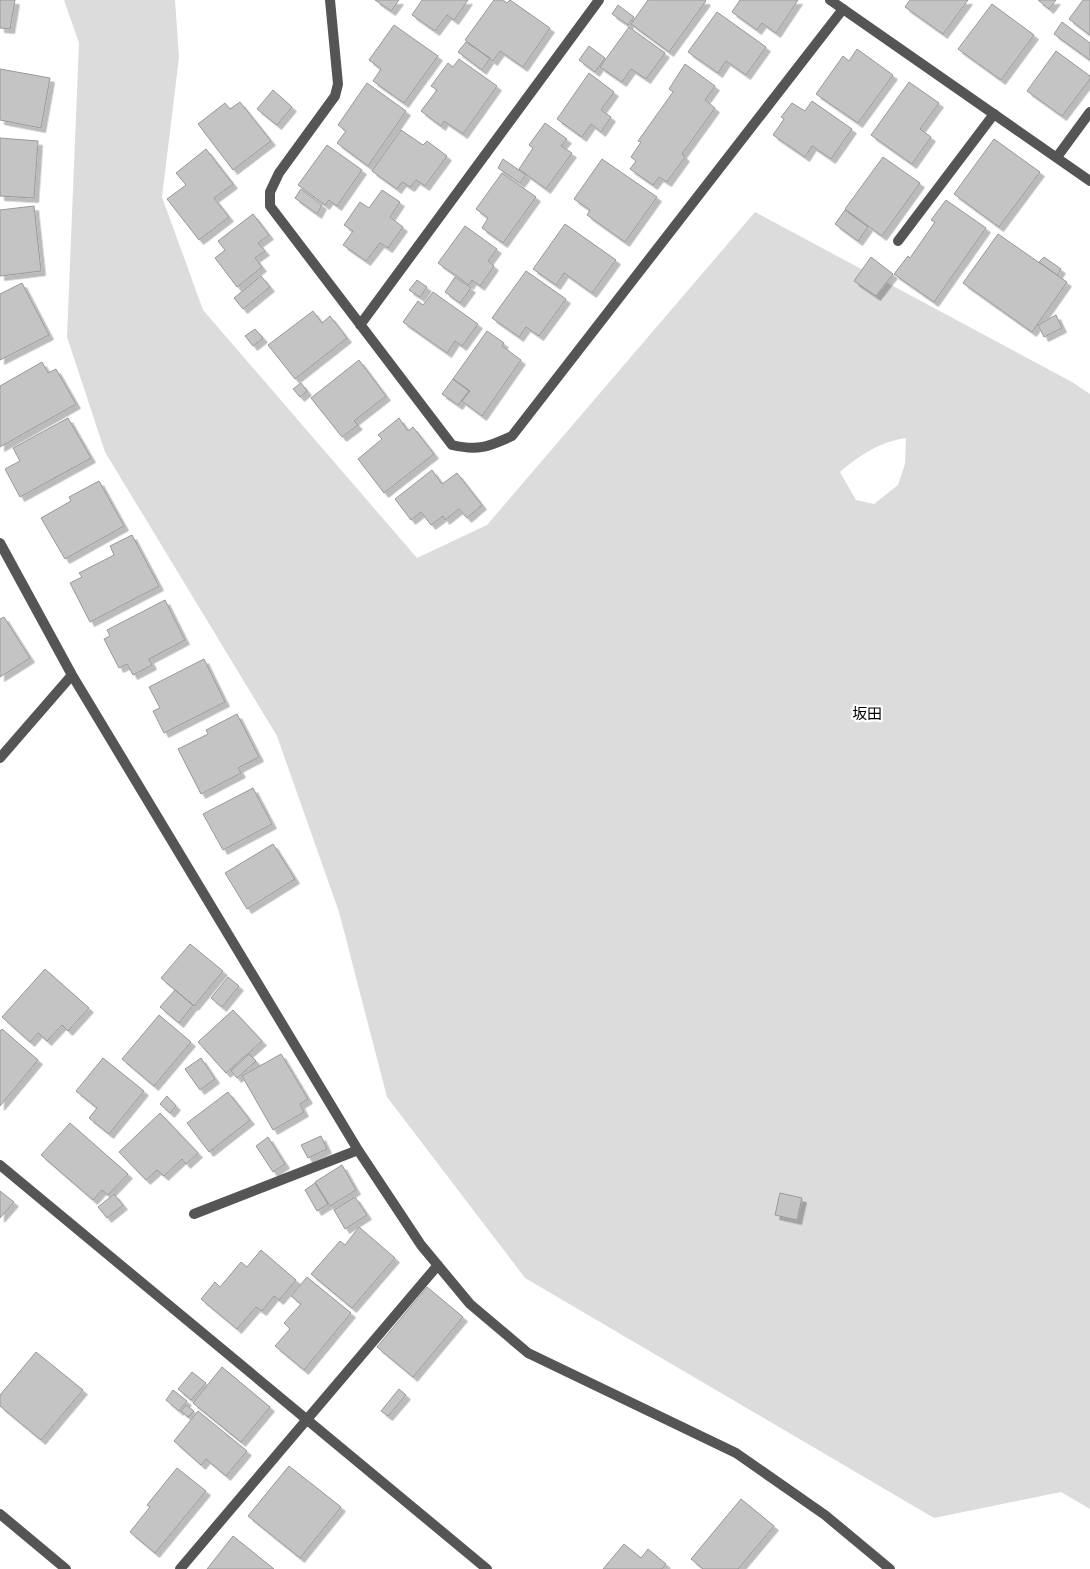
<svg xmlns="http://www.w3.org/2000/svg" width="1090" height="1569" font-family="'Fira Sans Condensed','Noto Sans JP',sans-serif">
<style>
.green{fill:#dcdcdc;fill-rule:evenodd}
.building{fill:#c4c4c4;stroke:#999;filter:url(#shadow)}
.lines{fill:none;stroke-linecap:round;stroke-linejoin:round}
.service{stroke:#555;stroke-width:10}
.minor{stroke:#555;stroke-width:10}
.tertiary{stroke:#555;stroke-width:10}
.labels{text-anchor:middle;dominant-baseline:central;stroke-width:4.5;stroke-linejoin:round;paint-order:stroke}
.neighbourhood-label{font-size:15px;fill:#000;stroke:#fff}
</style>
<defs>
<filter id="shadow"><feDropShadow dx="4.5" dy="4.5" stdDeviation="0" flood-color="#0004"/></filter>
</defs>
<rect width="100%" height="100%" fill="#fff"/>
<path class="green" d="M 64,0 L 175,0 L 179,57 L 162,197 L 203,310 L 417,558 L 487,525 L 755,212 L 1072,382 L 1090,394 L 1090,1509 L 1061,1492 L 934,1518 L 525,1278 L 387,1097 L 339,912 L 277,736 L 105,452 L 67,337 L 79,43 ZM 906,438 L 905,464 L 898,485 L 874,504 L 856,500 L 840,472 C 860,455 879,442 906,438 Z"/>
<path class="building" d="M 0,0 L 15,0 L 10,29 L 0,28 Z
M 375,0 L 399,0 L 391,11 Z
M 422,0 L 468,0 L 454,20 L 447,15 L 435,31 L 412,15 Z
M 494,0 L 503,0 L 507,3 L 510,0 L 550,28 L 523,67 L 500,51 L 493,61 L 465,40 Z
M 648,0 L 705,0 L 706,1 L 669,52 L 631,24 Z
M 740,0 L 798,0 L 776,33 L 762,23 L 757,30 L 732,12 Z
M 910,0 L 968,0 L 943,34 L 905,7 Z
M 1038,0 L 1056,0 L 1049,9 Z
M 1083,0 L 1090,0 L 1090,35 L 1069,19 Z
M 992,4 L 1034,35 L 1001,80 L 958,49 Z
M 618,5 L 634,17 L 628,25 L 612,14 Z
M 717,12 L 766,47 L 746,75 L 726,61 L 718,73 L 688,52 Z
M 1062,22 L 1090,43 L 1090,60 L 1054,34 Z
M 394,25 L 438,56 L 404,103 L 373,81 L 381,69 L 369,60 Z
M 629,27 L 665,53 L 646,79 L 631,69 L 622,82 L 600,67 Z
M 466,42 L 490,58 L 482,70 L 458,52 Z
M 589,46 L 605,58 L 595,72 L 579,60 Z
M 857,49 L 893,75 L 858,123 L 816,94 L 843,56 L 849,61 Z
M 1056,51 L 1090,76 L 1090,79 L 1062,116 L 1027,91 Z
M 459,59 L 497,86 L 463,134 L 444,121 L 441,126 L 421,111 L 437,90 L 431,86 L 448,63 L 453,67 Z
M 685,64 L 715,86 L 705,100 L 715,108 L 682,154 L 685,157 L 667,182 L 659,177 L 653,185 L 630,169 L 636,161 L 631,157 L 641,142 L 638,141 L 673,92 L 669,89 Z
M 0,69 L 50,78 L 41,128 L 0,120 Z
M 589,73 L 614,92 L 601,110 L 611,117 L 601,132 L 591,124 L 582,137 L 557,119 Z
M 909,82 L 939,103 L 920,129 L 931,137 L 912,164 L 871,135 Z
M 367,83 L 406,111 L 368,166 L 337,143 L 346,131 L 338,125 Z
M 273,90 L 292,107 L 277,125 L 257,109 Z
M 812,101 L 852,129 L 831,159 L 812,146 L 805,157 L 773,135 L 784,119 L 781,117 L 792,103 L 805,111 Z
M 240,102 L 271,141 L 233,170 L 198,124 L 225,103 L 230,109 Z
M 545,123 L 567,139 L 561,146 L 572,153 L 546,189 L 519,169 L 533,148 L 529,145 Z
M 401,130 L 423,145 L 427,141 L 447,156 L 425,186 L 416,180 L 410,187 L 402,182 L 397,189 L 372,171 Z
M 0,138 L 38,141 L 34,198 L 0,196 Z
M 994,139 L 1040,172 L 999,227 L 954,194 Z
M 327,145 L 362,170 L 337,206 L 329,200 L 325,205 L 298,185 Z
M 206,149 L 233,184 L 214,198 L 229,217 L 199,240 L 167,199 L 186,185 L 176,173 Z
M 883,157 L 920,183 L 882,236 L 845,209 Z
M 503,159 L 526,175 L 520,183 L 498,168 Z
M 602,159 L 657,197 L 625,242 L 587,215 L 590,210 L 574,199 Z
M 502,173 L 536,197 L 503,243 L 482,228 L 488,218 L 476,209 Z
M 301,189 L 322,205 L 317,214 L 295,198 Z
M 382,190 L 400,202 L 390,217 L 403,227 L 388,248 L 380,243 L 366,261 L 343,245 L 353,231 L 344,225 L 360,202 L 369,208 Z
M 946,200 L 986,228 L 934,302 L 894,274 L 908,256 L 910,258 L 935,222 L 931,220 Z
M 34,206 L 41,271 L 0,276 L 0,210 Z
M 845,210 L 868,227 L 858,241 L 835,224 Z
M 253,214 L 269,235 L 258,243 L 265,251 L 255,258 L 262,267 L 237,287 L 215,258 L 225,250 L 218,241 Z
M 565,224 L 616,260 L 592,293 L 564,273 L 556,285 L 533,269 Z
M 465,226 L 497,249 L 488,261 L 494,266 L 480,286 L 472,280 L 469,285 L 438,263 Z
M 998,234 L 1067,282 L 1032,332 L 963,283 Z
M 871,257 L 893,274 L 876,296 L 854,281 Z
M 1044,257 L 1061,269 L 1057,275 L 1039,262 Z
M 526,271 L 566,299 L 539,336 L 526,327 L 519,337 L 492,318 Z
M 261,276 L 270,287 L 243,309 L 234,298 Z
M 455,277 L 471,288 L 460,303 L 445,292 Z
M 417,280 L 427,287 L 420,297 L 409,290 Z
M 22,283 L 49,335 L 0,360 L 0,294 Z
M 433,292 L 478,324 L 462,346 L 455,341 L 447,353 L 403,322 L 418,301 L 423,305 Z
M 313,311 L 322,323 L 330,316 L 347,338 L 295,379 L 268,345 Z
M 1056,315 L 1062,328 L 1044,337 L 1038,325 Z
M 255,329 L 263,338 L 253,346 L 245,336 Z
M 487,331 L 504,343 L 502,346 L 521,360 L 482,416 L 462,401 L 470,391 L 453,379 Z
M 359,360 L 386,396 L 354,421 L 358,425 L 342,437 L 311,398 Z
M 42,362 L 48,373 L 56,369 L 76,404 L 0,447 L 0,386 Z
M 453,379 L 469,391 L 458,405 L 442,394 Z
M 301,383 L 307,391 L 300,397 L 293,389 Z
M 68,418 L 91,458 L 20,497 L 5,469 L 20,461 L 13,448 Z
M 399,418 L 408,431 L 413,427 L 434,454 L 384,493 L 358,459 L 382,439 L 378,435 Z
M 432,470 L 442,484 L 457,473 L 482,505 L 467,518 L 459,509 L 445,520 L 443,516 L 431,525 L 421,512 L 411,520 L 395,499 Z
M 99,481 L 124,526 L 65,559 L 41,518 L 71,501 L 69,497 Z
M 132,535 L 159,586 L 90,622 L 70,583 L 82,577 L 79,573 L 114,555 L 110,546 Z
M 165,600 L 185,640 L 149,659 L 152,665 L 133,675 L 127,664 L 119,668 L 104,639 L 110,636 L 107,630 Z
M 4,617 L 30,658 L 0,677 L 0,619 Z
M 204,659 L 225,702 L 164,733 L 153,711 L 160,708 L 149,687 Z
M 237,714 L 259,757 L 238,768 L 241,773 L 201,794 L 178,749 L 208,734 L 206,730 Z
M 253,788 L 272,824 L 223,850 L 203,814 Z
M 273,844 L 295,879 L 247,909 L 225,873 Z
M 190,944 L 223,971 L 194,1006 L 161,978 Z
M 45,969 L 89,1008 L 68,1031 L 62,1025 L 47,1041 L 38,1033 L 30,1042 L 2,1017 Z
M 228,977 L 239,986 L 222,1007 L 211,998 Z
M 175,990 L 193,1005 L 179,1023 L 160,1007 Z
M 233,1010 L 262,1041 L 226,1073 L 198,1042 Z
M 159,1015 L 191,1042 L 154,1086 L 122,1059 Z
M 2,1029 L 38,1060 L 0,1106 L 0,1031 Z
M 249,1054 L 256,1061 L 237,1078 L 231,1071 Z
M 281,1054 L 308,1099 L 300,1104 L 304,1112 L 273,1130 L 242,1076 Z
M 103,1058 L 144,1091 L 109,1134 L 89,1118 L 97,1108 L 76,1091 Z
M 201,1058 L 215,1079 L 200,1090 L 185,1069 Z
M 228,1092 L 250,1120 L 209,1152 L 187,1123 Z
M 167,1096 L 176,1106 L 170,1113 L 160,1104 Z
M 160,1113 L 198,1153 L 186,1164 L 182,1159 L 164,1176 L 157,1170 L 146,1180 L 119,1152 Z
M 70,1123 L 128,1174 L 108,1195 L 102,1190 L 93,1200 L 41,1155 Z
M 321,1136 L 327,1149 L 308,1158 L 301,1145 Z
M 268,1137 L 285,1164 L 273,1172 L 256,1146 Z
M 342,1165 L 356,1190 L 330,1206 L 315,1182 Z
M 315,1183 L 328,1204 L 317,1211 L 305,1190 Z
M 0,1191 L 14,1202 L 0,1218 Z
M 780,1193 L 802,1198 L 797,1220 L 775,1215 Z
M 114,1194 L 123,1205 L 107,1218 L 98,1207 Z
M 355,1197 L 367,1215 L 345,1229 L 334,1210 Z
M 359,1227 L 395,1258 L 352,1308 L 311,1274 L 340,1241 L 345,1245 Z
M 261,1250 L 296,1280 L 279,1300 L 274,1296 L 262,1311 L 256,1307 L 237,1329 L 201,1299 L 215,1282 L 220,1287 L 241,1262 L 247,1267 Z
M 307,1277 L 351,1313 L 304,1370 L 275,1346 L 290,1329 L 284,1323 L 301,1304 L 291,1296 Z
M 427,1287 L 463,1317 L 413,1377 L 377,1347 Z
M 36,1352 L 83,1390 L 41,1440 L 0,1406 L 0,1395 Z
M 222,1367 L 270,1407 L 241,1442 L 193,1403 Z
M 192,1372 L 206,1383 L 191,1400 L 178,1389 Z
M 399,1389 L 406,1395 L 388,1416 L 381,1411 Z
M 173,1390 L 187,1401 L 179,1411 L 166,1400 Z
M 186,1405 L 194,1411 L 188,1417 L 181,1411 Z
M 198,1411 L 247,1451 L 226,1476 L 206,1459 L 201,1465 L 174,1441 Z
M 289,1466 L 341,1507 L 300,1558 L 248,1516 Z
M 177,1468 L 206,1491 L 155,1553 L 130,1532 L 150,1507 L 147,1505 Z
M 741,1499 L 774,1526 L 738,1569 L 703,1569 L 691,1559 Z
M 233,1536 L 274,1569 L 207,1569 Z
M 624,1544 L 641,1558 L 648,1549 L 666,1564 L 662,1569 L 603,1569 Z"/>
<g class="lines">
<path class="service" d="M 898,241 L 994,114"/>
<path class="minor" d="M 330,0 L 338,84 L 335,96 L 279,173 L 270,192 L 270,206 L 452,445 C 478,451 488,447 512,436 L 843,9
M 1057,157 L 1090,112
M 360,325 L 599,0
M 0,543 L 72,675 L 358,1150 L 421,1245 L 470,1304 L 528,1353 L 736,1453 L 825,1515 L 890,1569
M 0,758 L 72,675
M 0,1165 L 487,1569
M 194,1214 L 358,1150
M 180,1569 L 438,1265"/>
<path class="tertiary" d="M 830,0 L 1090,181
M 0,1514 L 66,1569"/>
</g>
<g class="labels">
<g class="neighbourhood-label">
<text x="867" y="714">坂田</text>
</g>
</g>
</svg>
